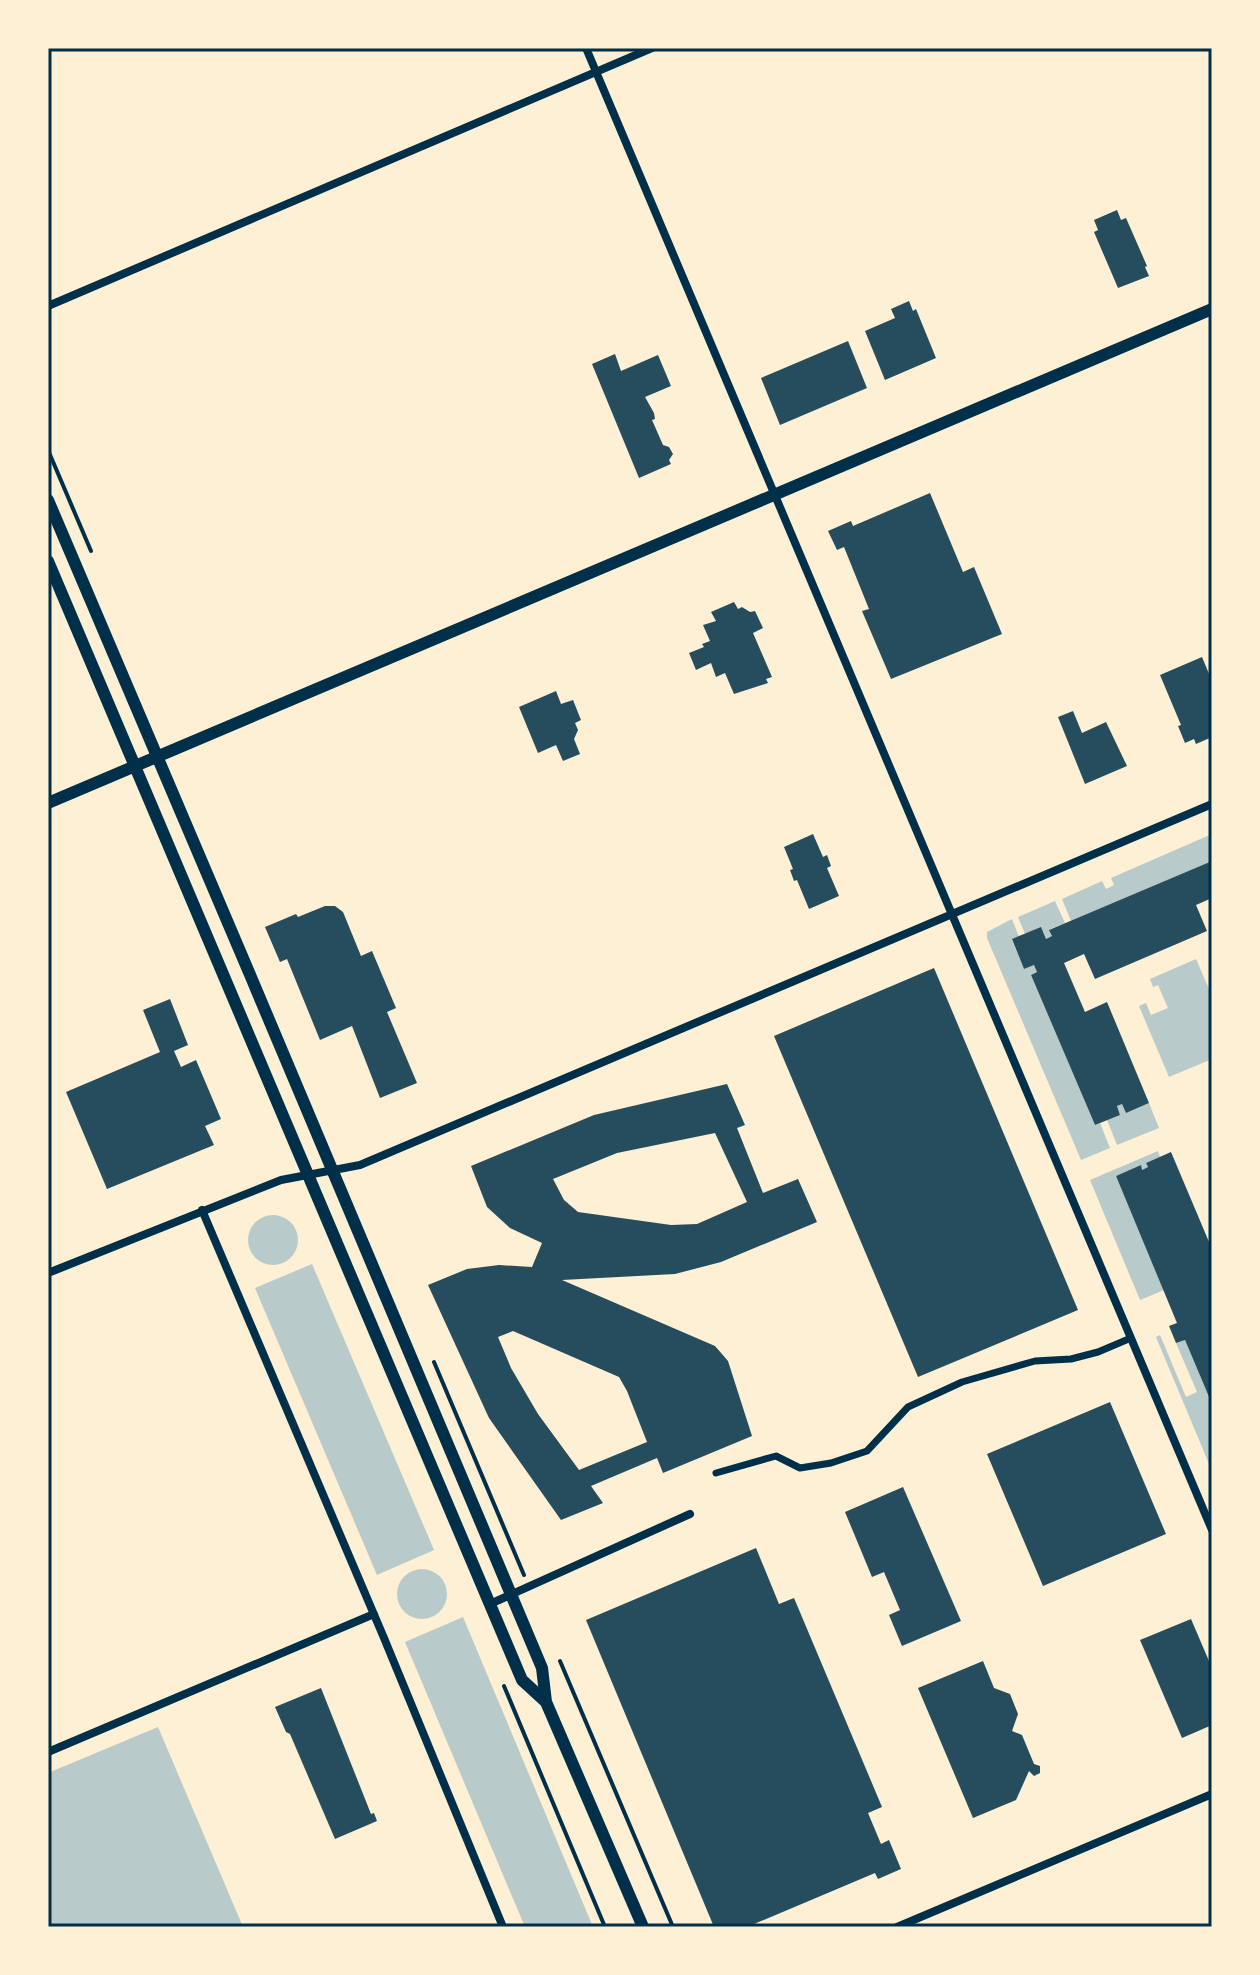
<svg xmlns="http://www.w3.org/2000/svg" width="1260" height="1975" font-family="Montserrat,sans-serif">
<style>
.green{fill:#b9caca}
.building{fill:#264d5e;fill-rule:evenodd}
.lines{fill:none;stroke-linecap:round;stroke-linejoin:round}
.path{stroke:#003049;stroke-width:4}
.pedestrian{stroke:#003049;stroke-width:7}
.minor{stroke:#003049;stroke-width:8}
.tertiary{stroke:#003049;stroke-width:12}
.neatline{fill:none;stroke:#003049;stroke-width:3}
</style>
<rect width="100%" height="100%" fill="#fdf0d5"/>
<path class="green" d="M 1212,834 L 1212,861 L 1071,921 L 1062,899 L 1102,881 L 1106,889 L 1114,885 L 1111,878 Z
M 1055,901 L 1065,923 L 1050,929 L 1052,936 L 1046,939 L 1041,928 L 1025,934 L 1018,917 Z
M 1012,919 L 1019,937 L 1012,940 L 1024,969 L 1034,965 L 1037,972 L 1031,975 L 1095,1125 L 1100,1123 L 1110,1148 L 1081,1160 L 987,938 L 987,932 Z
M 1196,959 L 1212,996 L 1212,1059 L 1169,1077 L 1139,1006 L 1146,1003 L 1151,1015 L 1168,1008 L 1158,985 L 1153,987 L 1150,979 Z
M 1149,1103 L 1159,1128 L 1117,1145 L 1107,1120 L 1120,1115 L 1117,1106 L 1122,1104 L 1126,1113 Z
M 1158,1151 L 1160,1157 L 1146,1163 L 1148,1167 L 1142,1170 L 1140,1166 L 1116,1176 L 1164,1290 L 1140,1300 L 1090,1180 Z
M248 1240a25 25 0 1 1 50 0a25 25 0 1 1-50 0Z
M 312,1264 L 434,1550 L 377,1575 L 255,1288 Z
M 1160,1335 L 1186,1397 L 1197,1392 L 1176,1343 L 1185,1340 L 1212,1404 L 1212,1471 L 1156,1337 Z
M397 1594a25 25 0 1 1 50 0a25 25 0 1 1-50 0Z
M 463,1617 L 593,1927 L 525,1927 L 405,1642 Z
M 158,1727 L 243,1927 L 48,1927 L 48,1773 Z"/>
<path class="building" d="M 1117,210 L 1121,220 L 1126,218 L 1147,266 L 1145,267 L 1149,276 L 1118,288 L 1094,232 L 1098,230 L 1094,220 Z
M 909,301 L 913,311 L 916,309 L 936,358 L 885,380 L 865,331 L 895,318 L 891,309 Z
M 848,341 L 867,388 L 780,425 L 761,378 Z
M 615,354 L 621,371 L 658,355 L 671,386 L 645,397 L 654,413 L 655,419 L 652,420 L 663,445 L 669,447 L 673,454 L 669,460 L 671,464 L 639,478 L 592,364 Z
M 930,493 L 963,572 L 974,567 L 1002,634 L 891,679 L 862,611 L 869,609 L 844,547 L 837,550 L 828,531 L 851,521 L 853,526 Z
M 734,602 L 738,609 L 742,607 L 750,612 L 755,611 L 763,628 L 753,633 L 772,677 L 766,679 L 768,683 L 734,694 L 725,673 L 716,677 L 711,663 L 696,670 L 689,653 L 704,647 L 702,644 L 710,641 L 703,625 L 716,621 L 711,612 Z
M 1202,657 L 1212,681 L 1212,737 L 1196,744 L 1194,739 L 1185,743 L 1178,726 L 1181,725 L 1160,675 Z
M 556,691 L 561,704 L 573,700 L 581,720 L 575,723 L 578,730 L 574,739 L 580,754 L 563,761 L 556,745 L 538,753 L 519,707 Z
M 1073,711 L 1082,733 L 1106,722 L 1127,766 L 1085,784 L 1058,717 Z
M 813,834 L 823,857 L 827,855 L 831,866 L 827,868 L 839,896 L 809,909 L 797,880 L 794,881 L 790,870 L 793,869 L 784,847 Z
M 1212,861 L 1212,898 L 1196,905 L 1207,931 L 1095,979 L 1084,954 L 1064,963 L 1085,1012 L 1107,1002 L 1149,1103 L 1126,1113 L 1122,1104 L 1117,1106 L 1120,1115 L 1095,1125 L 1031,975 L 1037,972 L 1034,965 L 1024,969 L 1012,939 L 1041,927 L 1046,939 L 1052,936 L 1049,930 Z
M 325,906 L 335,906 L 343,912 L 361,956 L 372,951 L 396,1008 L 387,1012 L 417,1083 L 380,1098 L 352,1026 L 320,1040 L 287,959 L 280,962 L 265,927 L 296,914 L 298,917 Z
M 934,968 L 1078,1310 L 918,1377 L 774,1036 Z
M 170,999 L 188,1045 L 174,1051 L 181,1067 L 196,1060 L 221,1119 L 205,1126 L 214,1145 L 107,1189 L 66,1092 L 160,1052 L 143,1010 Z
M 727,1084 L 745,1125 L 737,1128 L 763,1193 L 798,1179 L 817,1222 L 721,1262 L 675,1274 L 562,1280 L 715,1346 L 728,1361 L 752,1436 L 663,1473 L 657,1458 L 591,1486 L 603,1503 L 561,1520 L 489,1418 L 428,1285 L 467,1269 L 499,1265 L 532,1267 L 542,1243 L 510,1228 L 487,1207 L 471,1166 L 594,1115 ZM 715,1133 L 747,1202 L 697,1224 L 671,1225 L 578,1212 L 564,1200 L 553,1179 L 617,1153 ZM 513,1331 L 619,1377 L 627,1391 L 647,1442 L 579,1470 L 538,1414 L 511,1368 L 498,1337 Z
M 1171,1152 L 1212,1249 L 1212,1404 L 1185,1340 L 1176,1343 L 1169,1326 L 1177,1323 L 1116,1176 L 1141,1165 L 1142,1170 L 1148,1167 L 1146,1163 Z
M 1110,1402 L 1166,1534 L 1043,1586 L 987,1454 Z
M 903,1487 L 961,1621 L 902,1646 L 889,1615 L 900,1610 L 884,1572 L 872,1577 L 845,1512 Z
M 756,1548 L 779,1604 L 794,1598 L 882,1807 L 868,1813 L 881,1844 L 889,1840 L 901,1869 L 878,1879 L 875,1873 L 747,1927 L 714,1927 L 586,1620 Z
M 1191,1619 L 1212,1668 L 1212,1725 L 1182,1738 L 1140,1640 Z
M 983,1661 L 994,1688 L 1010,1694 L 1018,1714 L 1012,1731 L 1022,1735 L 1034,1764 L 1040,1766 L 1040,1773 L 1034,1776 L 1029,1771 L 1016,1800 L 973,1818 L 918,1688 Z
M 321,1688 L 371,1814 L 374,1813 L 377,1821 L 335,1839 L 290,1734 L 286,1732 L 275,1707 Z"/>
<g class="lines">
<path class="path" d="M 48,450 L 91,551
M 434,1362 L 524,1575
M 560,1661 L 673,1927
M 504,1686 L 605,1927"/>
<path class="pedestrian" d="M 716,1473 L 776,1456 L 800,1468 L 831,1463 L 867,1451 L 908,1407 L 962,1382 L 1035,1361 L 1071,1359 L 1098,1352 L 1131,1338"/>
<path class="minor" d="M 586,48 L 1212,1530
M 48,306 L 652,48
M 202,1210 L 384,1638 L 503,1927
M 48,1273 L 281,1180 L 360,1165 L 1212,804
M 490,1604 L 690,1514
M 48,1752 L 374,1614
M 897,1927 L 1212,1794"/>
<path class="tertiary" d="M 48,500 C 216,888 376,1279 542,1668 L 546,1702 L 643,1927
M 48,561 L 522,1680 L 546,1702
M 48,803 L 1212,309"/>
</g>
<rect width="1260" height="1975" fill="none" stroke="#fdf0d5" stroke-width="100"/>
<rect x="50" y="50" width="1160" height="1875" class="neatline"/>
</svg>
